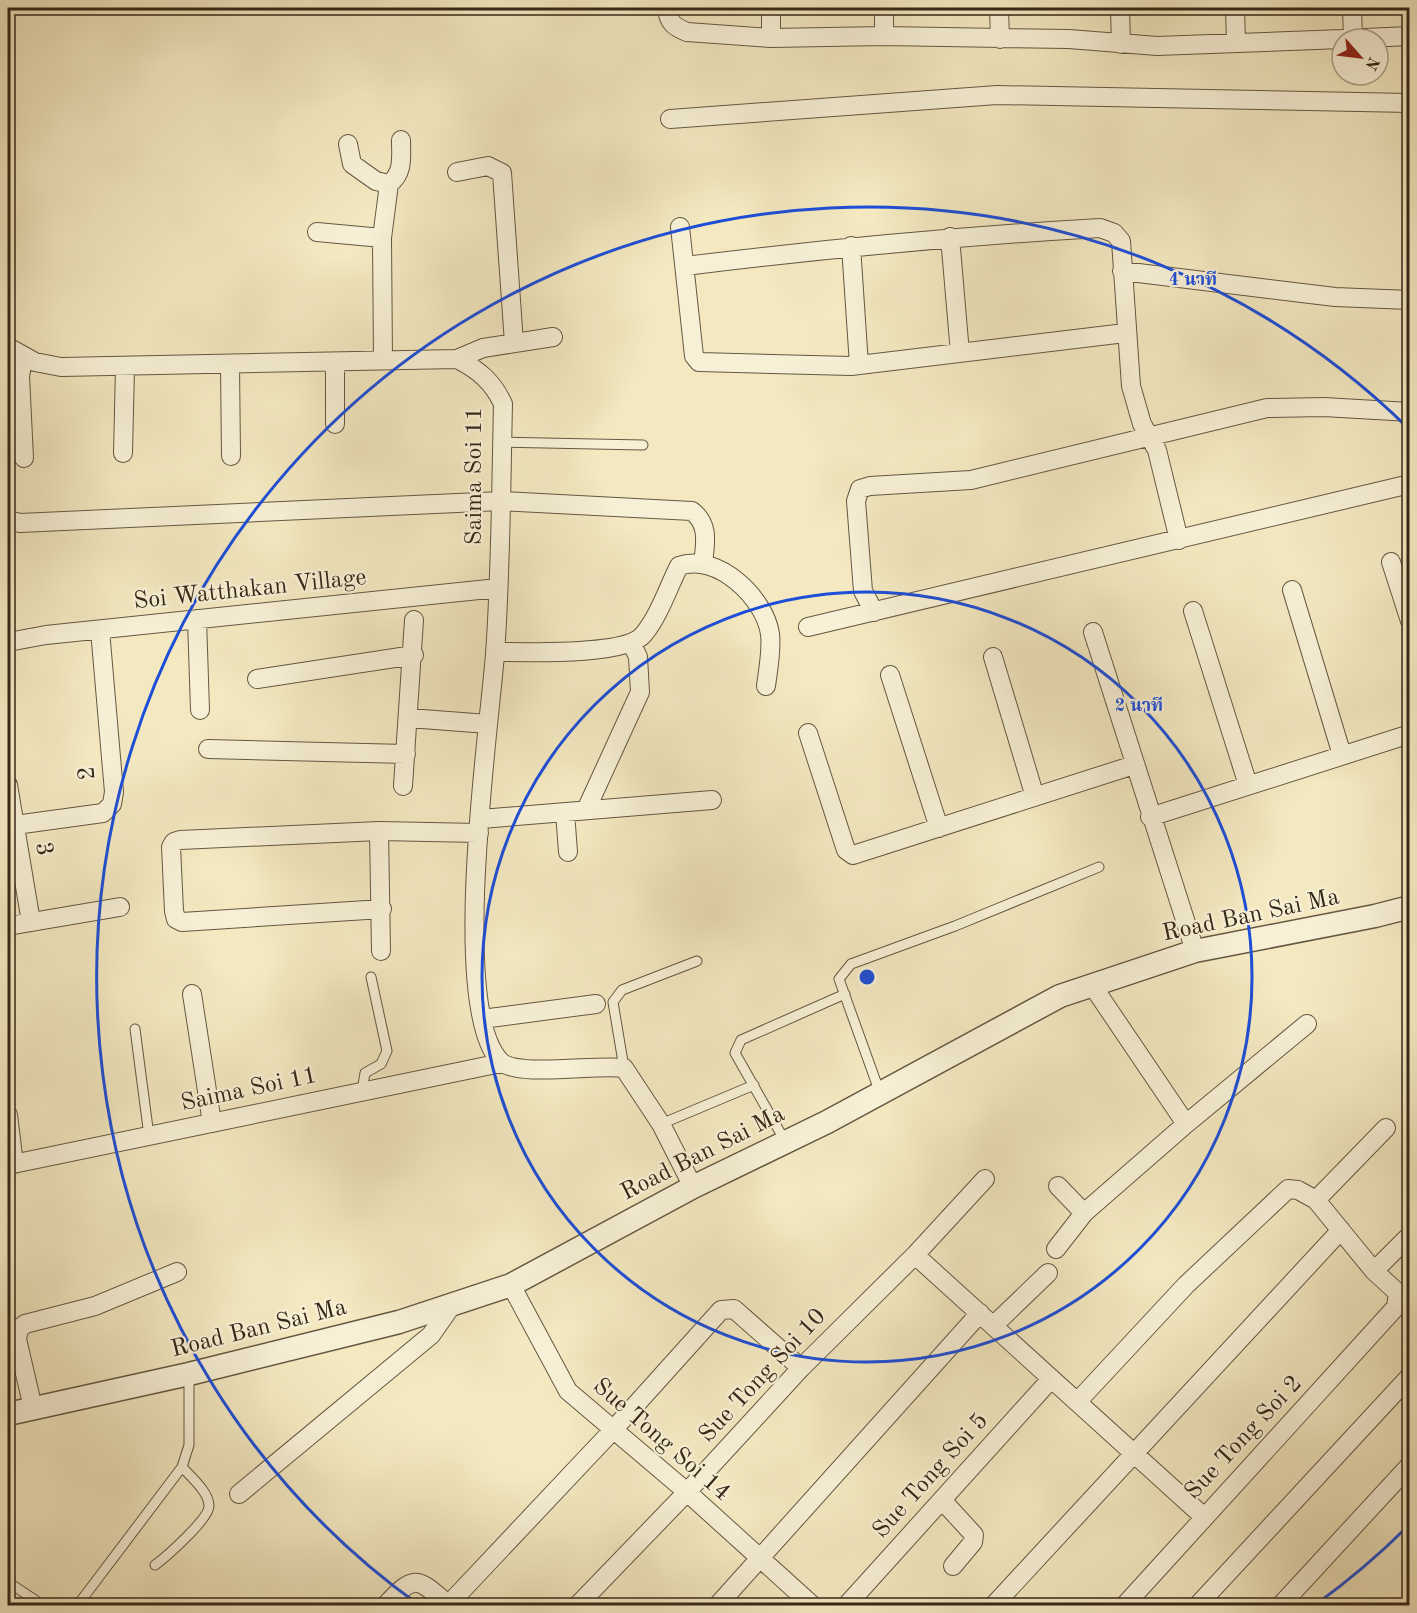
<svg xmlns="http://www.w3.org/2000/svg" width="1417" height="1613" font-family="'Old Standard TT','Noto Serif Thai',serif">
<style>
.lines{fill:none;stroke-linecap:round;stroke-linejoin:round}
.service-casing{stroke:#655742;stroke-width:11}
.minor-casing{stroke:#655742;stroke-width:20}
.tertiary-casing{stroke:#655742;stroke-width:25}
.service{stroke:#f7f0d6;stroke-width:9}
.minor{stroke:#f7f0d6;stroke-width:18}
.tertiary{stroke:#f7f0d6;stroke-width:22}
.ring{fill:none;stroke:#1d4ed8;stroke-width:3}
.labels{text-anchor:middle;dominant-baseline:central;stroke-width:4.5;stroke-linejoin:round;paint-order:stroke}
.street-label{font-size:24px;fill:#362718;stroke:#f7f0d6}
.centre{fill:#1d4ed8;stroke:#f7f0d6;stroke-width:3}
.ring-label{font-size:18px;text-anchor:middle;font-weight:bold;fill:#1d4ed8;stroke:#f7f0d6;stroke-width:4.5;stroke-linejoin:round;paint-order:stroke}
</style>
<rect width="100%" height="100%" fill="#f3e8c0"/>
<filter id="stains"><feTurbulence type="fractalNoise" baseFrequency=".00333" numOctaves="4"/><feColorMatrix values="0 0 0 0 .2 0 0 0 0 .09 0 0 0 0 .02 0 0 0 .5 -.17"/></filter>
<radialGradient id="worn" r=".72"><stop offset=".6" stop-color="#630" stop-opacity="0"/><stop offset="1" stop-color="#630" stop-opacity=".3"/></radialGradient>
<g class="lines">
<g class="service-casing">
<path id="service" d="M 502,442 L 643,445
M 135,1029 L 149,1136
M 624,1068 L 613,1002 L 622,990 L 697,961
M 362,1091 L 365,1073 L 381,1064 L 387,1051 L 371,977
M 880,1093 L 839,979 L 851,964 L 955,926 L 1099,867
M 661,1124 L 754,1085
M 785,1141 L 735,1053 L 741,1040 L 845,994
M 155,1565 C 166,1557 209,1519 209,1506 C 209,1492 191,1477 182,1467
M 8,1582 L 44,1606
M 77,1606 L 182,1467 L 189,1445 L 189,1374"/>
</g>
<g class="minor-casing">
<path id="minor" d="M 667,8 C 668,22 674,27 687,32 L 771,38 L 884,36 L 1069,39 L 1157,46 L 1342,39
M 771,8 L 771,38
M 884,8 L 884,36
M 999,8 L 1000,39
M 1120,8 L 1121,44
M 1235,8 L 1236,42
M 1352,8 L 1353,39
M 1342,39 L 1410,36
M 670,119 L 997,95 L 1410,103
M 348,144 L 352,164 L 376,181 L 389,184 L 382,238 L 383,360
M 457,172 L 488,166 L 502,173 L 514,343
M 389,184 C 404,173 401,157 401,140
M 680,227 L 694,356 L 699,362 L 851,366 L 1125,333
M 317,232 L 382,238
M 950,237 L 960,353
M 851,246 L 859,365
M 685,266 C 823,249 961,236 1100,228 L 1114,233 L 1121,241 L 1131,386 L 1142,424 L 1157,450 L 1179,540
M 1122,271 L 1335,297 L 1410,300
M 8,347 L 35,362 L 61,367 L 457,359 C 479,370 493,382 503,404 C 501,487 501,571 495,654 C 489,732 449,1007 500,1061 C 516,1078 597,1064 624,1068 L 661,1124 L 693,1187
M 457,359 L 483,348 L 553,337
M 335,362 L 335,424
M 230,365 L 231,456
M 123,453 L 125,368
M 24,458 L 20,376 L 24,356
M 8,520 L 20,523 L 501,501 L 692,511 C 710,525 705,544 703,564
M 1391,562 L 1410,621
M 1292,590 L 1342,755
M 1193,611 L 1248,785
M 874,612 L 863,591 L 856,501 L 860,489 L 870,486 L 971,480 L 1267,408 L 1324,407 L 1410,412
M 197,619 L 200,710
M 808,627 L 1410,484
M 1093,632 L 1195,951
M 8,642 L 46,635 L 498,588
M 495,652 C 525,652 625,656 643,635 C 659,616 668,588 679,566 C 717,552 765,598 770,634 C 772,650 768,670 766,686
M 993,657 L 1035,797
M 890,675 L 939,828
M 257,679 L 414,655
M 409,718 L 488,724
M 808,733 L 846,850 L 853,855 L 1134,765
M 208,749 L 406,754
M 8,785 L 31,922
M 403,786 L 414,620
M 586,810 L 640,692 L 638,657 L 632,644
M 565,812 L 568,852
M 1150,817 L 1410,734
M 481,819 L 712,800
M 8,826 L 103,813 L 112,804 L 114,792 L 100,630
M 379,831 L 381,951
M 382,909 L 182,922 L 176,919 L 174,911 L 171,847 L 174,842 L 180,840 L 379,831 L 479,833
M 8,926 L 120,907
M 1092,985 L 1186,1124
M 192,994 L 212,1123
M 482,1019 L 596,1004
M 8,1115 L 14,1164
M 8,1165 L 501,1063
M 1316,1200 L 1386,1128
M 1084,1213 L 1186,1124 L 1307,1024
M 1056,1249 L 1084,1213 L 1058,1186
M 915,1255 L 1204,1517
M 1374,1271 L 1410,1235
M 511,1285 L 568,1391 L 687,1492 L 813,1606
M 994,1325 L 1048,1273
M 1078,1401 L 1186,1285 L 1288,1189 L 1298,1190 L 1316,1200 L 1374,1271 L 1398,1293 L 1396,1307 L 1124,1606
M 33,1408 L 17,1339 L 19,1329 L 25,1324 L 95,1306 L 177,1272
M 239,1494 L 431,1335 L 452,1305
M 942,1500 L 974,1535 L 973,1542 L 953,1566
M 449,1604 L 613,1430 L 721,1310 L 734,1309 L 801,1368
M 385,1606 C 416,1572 417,1578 450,1606
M 577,1606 L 687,1492 L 801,1368 L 915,1255 L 985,1179
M 717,1606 L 980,1313
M 846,1606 L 1051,1379
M 993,1606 L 1341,1230
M 1197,1606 L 1410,1376
M 1280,1606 L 1410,1465"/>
</g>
<g class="tertiary-casing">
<path id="tertiary" d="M 8,1414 L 189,1374 L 399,1322 L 511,1285 L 693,1187 L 827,1122 L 1060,996 L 1195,951 L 1375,916 L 1410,907"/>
</g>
<use href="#service" class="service"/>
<use href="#minor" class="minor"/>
<use href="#tertiary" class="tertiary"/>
</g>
<g class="ring">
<circle cx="867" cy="977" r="385"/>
<path d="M1407 1527A771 771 0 0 1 1315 1605M419 1605A771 771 0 1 1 1407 427"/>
</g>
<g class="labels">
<g class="street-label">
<text transform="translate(475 476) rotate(-90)">Saima Soi 11</text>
<text transform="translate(250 590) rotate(-6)">Soi Watthakan Village</text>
<text transform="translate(88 773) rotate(-95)">2</text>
<text transform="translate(43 849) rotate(80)">3</text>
<text transform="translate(1251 916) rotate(-12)">Road Ban Sai Ma</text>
<text transform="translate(249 1090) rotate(-12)">Saima Soi 11</text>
<text transform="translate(703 1154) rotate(-27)">Road Ban Sai Ma</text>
<text transform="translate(259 1329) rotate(-14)">Road Ban Sai Ma</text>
<text transform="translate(763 1376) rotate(-47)">Sue Tong Soi 10</text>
<text transform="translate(1244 1438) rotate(-47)">Sue Tong Soi 2</text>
<text transform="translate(661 1440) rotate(41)">Sue Tong Soi 14</text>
<text transform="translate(931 1476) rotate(-48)">Sue Tong Soi 5</text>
</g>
</g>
<circle cx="867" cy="977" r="9" class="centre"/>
<g class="ring-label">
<text x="1193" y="285">4 นาที</text>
<text x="1139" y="711">2 นาที</text>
</g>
<rect width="1417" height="1613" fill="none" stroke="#f3e8c0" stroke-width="30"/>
<rect x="9" y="9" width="1399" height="1595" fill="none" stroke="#362718" stroke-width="3"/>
<rect x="15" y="15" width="1387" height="1583" fill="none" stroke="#362718" stroke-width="1.5"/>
<g transform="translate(1360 57) rotate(118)"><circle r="28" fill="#f7f0d6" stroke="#aaa08a" stroke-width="1.5"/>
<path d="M0-4.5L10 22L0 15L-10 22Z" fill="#8f2418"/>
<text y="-9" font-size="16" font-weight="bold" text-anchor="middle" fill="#362718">N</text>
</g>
<rect width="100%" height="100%" filter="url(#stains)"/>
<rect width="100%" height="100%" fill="url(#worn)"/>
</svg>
